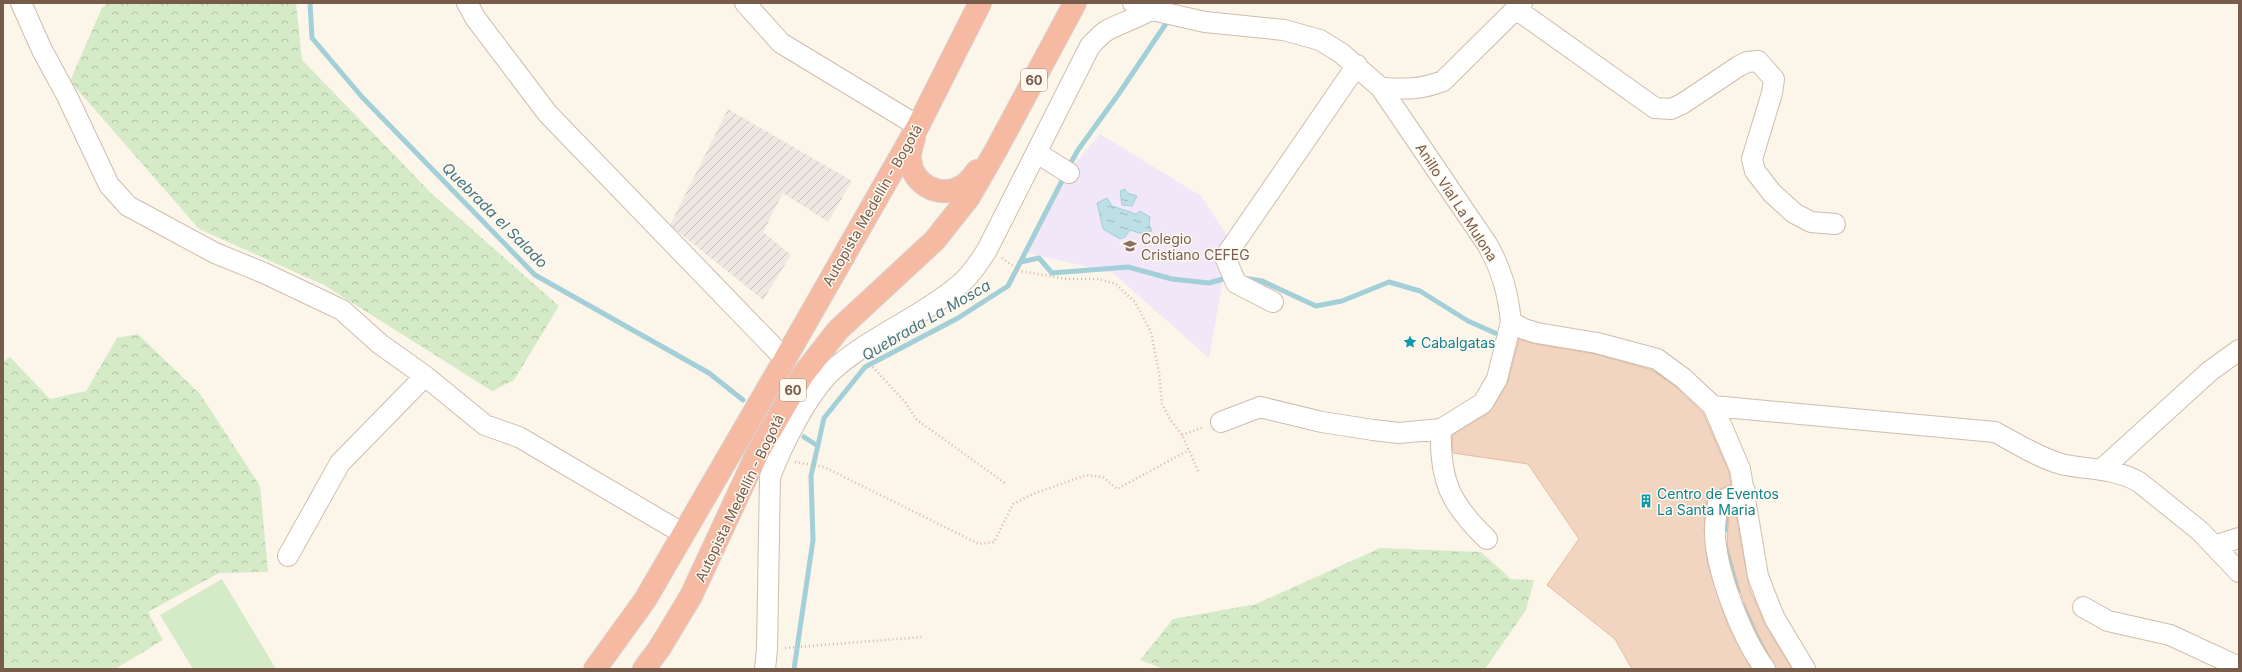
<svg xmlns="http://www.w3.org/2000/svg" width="2242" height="672" font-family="Inter,sans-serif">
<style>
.industrial{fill:url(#industrial-furrows)}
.education{fill:#f2e6f9}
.green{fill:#d5ebc7}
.forest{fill:url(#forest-crowns)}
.water{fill:url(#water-ripples);stroke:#a3cfd8}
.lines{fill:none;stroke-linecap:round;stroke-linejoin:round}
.stream{stroke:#a3cfd8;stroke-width:5}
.building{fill:#f2d5c1;stroke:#e4bca1}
.minor-casing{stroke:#cfbdae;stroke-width:22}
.highway-casing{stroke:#d9d1cd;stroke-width:24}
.path{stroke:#d7b8a3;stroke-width:2.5;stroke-dasharray:1 3;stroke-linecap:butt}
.minor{stroke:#fff;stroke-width:20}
.highway{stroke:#f6b9a1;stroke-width:22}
.labels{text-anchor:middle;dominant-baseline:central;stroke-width:3;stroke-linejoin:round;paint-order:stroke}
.shield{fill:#fff9f0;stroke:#a08b7d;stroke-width:1}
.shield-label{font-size:13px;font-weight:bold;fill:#775c4c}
.street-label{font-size:14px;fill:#775c4c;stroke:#fff9f0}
.education-label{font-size:14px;fill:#785e54;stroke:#fff9f0;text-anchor:start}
.culture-label{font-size:14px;fill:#0d838f;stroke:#fff9f0;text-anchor:start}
.water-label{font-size:15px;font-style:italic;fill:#437783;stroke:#fff9f0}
</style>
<defs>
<pattern id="industrial-furrows" width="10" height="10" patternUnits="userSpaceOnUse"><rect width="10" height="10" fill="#eee8e2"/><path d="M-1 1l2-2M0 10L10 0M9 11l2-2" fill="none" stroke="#c6bfb9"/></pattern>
<pattern id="forest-crowns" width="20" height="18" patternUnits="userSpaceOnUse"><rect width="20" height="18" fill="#d5ebc7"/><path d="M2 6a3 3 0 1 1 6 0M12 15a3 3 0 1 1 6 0" fill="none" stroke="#b2c2a4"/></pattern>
<pattern id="water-ripples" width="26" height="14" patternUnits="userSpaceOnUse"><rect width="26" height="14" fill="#bde0e7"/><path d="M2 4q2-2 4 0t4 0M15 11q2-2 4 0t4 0" fill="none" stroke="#9eb9bd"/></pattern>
</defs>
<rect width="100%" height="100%" fill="#fcf5e9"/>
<path class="industrial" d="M 728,109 L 852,181 L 828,222 L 783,193 L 763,232 L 791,255 L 763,300 L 670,225 Z"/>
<path class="education" d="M 1100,134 L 1201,196 L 1230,240 L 1209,358 L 1113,273 L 1028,253 L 1072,167 Z"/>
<path class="green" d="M 222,579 L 276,669 L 193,669 L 160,615 Z"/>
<path class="forest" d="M 108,3 L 296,3 L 302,60 L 433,195 L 559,306 L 514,380 L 492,391 L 324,285 L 199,229 L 70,81 L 102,8 Z
M 138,334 L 200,394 L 260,486 L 268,572 L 219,573 L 148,612 L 163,640 L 115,669 L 3,669 L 3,362 L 10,357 L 50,399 L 86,391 L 117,338 Z
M 1380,548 L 1481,552 L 1511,579 L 1534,580 L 1526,610 L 1485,669 L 1163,669 L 1140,660 L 1173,619 L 1256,604 Z"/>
<path class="water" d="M 1125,189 L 1127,193 L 1137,196 L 1132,206 L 1122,205 L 1120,191 Z
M 1107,198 L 1112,206 L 1136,214 L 1140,211 L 1150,217 L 1149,224 L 1152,231 L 1139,233 L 1130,230 L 1125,237 L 1120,239 L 1103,229 L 1097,203 Z"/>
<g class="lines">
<path class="stream" d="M 310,3 L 312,38 L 362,97 L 535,275 L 709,373 L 743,400
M 1068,168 L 1078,150 L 1120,92 L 1169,19
M 1020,262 L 1039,258 L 1052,273 L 1128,267 L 1172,279 L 1209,283 L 1230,277
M 1243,278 L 1262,281 L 1316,306 L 1342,301 L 1389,282 L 1420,291 L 1468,321 L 1504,337
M 1585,356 L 1593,352 L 1605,358
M 1653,373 L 1670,378 L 1674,390
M 804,437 L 818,446
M 1726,512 L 1728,530
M 1729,546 L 1730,564 L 1738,591
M 1742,605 L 1776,669
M 794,669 L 813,540 L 811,476 L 824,418 L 865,367 L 958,318 L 1008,286 L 1065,175"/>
</g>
<path class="building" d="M 1519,339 L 1535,344 L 1595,354 L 1652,370 L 1676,387 L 1703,413 L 1729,472 L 1731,484 L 1713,492 L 1707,500 L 1704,529 L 1708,565 L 1728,626 L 1751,669 L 1632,669 L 1615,639 L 1547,585 L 1579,539 L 1528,464 L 1453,453 L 1452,435 L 1489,413 L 1507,385 Z
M 1735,508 L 1749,587 L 1765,625 L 1792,669 L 1776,669 L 1758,634 L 1742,598 L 1727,544 L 1729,510 Z"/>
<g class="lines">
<g class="minor-casing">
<path id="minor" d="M 21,3 L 42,50 L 67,96 L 109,185 L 128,206 L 215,253 L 264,273 L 342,310 L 380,344 L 425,376
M 467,3 L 476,19 L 548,114 L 785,359
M 745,3 L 781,43 L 918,126
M 1133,3 L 1152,10 L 1205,22 L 1284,30 L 1320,40 L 1341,53 L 1381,88 L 1487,244 C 1502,270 1508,293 1511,322 L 1524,329 L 1537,333 L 1597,343 L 1657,359 L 1683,378 L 1713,406 L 1740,469 L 1758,576 L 1766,597 L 1775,619 L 1805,669
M 1516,9 L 1655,108 L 1671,109 L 1682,104 L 1739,66 L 1747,62 L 1758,61 L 1774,79 L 1772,93 L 1752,159 L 1755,171 L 1772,193 L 1794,213 L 1811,222 L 1835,224
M 1381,88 C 1403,89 1421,90 1443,81 L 1522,3
M 1037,153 L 1069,173
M 1273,302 L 1236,283 L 1225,257 L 1357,65
M 1713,406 L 1995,432 C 2016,443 2037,457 2061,464 C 2088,470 2115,468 2139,482 L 2200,531 L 2239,572
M 1221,422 L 1260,407 L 1322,422 L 1373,430 L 1399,433 L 1441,429 L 1483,403 L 1497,379 L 1511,322
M 1441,429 C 1439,479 1450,504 1487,539
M 2101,470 L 2210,371 L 2239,350
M 1745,491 L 1718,502 C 1717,511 1715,520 1715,529 C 1714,568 1742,638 1765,669
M 2214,546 L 2239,538
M 288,556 L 340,463 L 425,376 L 485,425 L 519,437 L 682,533
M 2083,607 L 2108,621 L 2170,635 L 2239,667
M 765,669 L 767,649 L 770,477 C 782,445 808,393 833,370 C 868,338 917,319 954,289 C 968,279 978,264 987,250 L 1090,46 C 1095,41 1100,35 1106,31 C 1117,24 1150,14 1155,5"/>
</g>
<g class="highway-casing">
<path id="highway" d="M 914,138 C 912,145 909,153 910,160 C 913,186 942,200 964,185 C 969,182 973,176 977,171
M 595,669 L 645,600 L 785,359 L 918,126 L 980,3
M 644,669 L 659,649 L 691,596 L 757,454 L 802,376 L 838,330 L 935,240 L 969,197 L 996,150 L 1075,3"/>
</g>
<path class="path" d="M 1002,258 L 1020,271 L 1066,279 L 1098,279 L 1116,284 L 1135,302 L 1151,332 L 1159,372 L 1162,404 L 1170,419 L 1182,435 L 1199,473
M 870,364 L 905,402 L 917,420 L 1005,483
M 1182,435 L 1204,427
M 795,462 L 824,467 L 979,544 L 994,542 L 1013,504 L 1033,494 L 1086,475 L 1103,477 L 1117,489 L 1189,450
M 785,648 L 922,637"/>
<use href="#minor" class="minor"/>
<use href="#highway" class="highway"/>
</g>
<defs>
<g id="school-bare" transform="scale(1.08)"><path d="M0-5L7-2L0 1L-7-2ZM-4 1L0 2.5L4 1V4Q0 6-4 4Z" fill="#8d6e63" stroke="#fff9f0" stroke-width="2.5" paint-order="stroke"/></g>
<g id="sight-bare" transform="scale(1.08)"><path d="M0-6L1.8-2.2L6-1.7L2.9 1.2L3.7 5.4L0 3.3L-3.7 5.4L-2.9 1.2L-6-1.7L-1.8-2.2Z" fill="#0f9aa8" stroke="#fff9f0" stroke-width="2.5" paint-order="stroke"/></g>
<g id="building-bare" transform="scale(1.08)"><path d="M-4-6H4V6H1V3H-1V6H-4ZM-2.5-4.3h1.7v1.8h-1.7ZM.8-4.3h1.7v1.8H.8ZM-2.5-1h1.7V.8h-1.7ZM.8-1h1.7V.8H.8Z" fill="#0f9aa8" stroke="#fff9f0" stroke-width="2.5" paint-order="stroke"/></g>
</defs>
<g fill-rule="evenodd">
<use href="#school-bare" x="1130" y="246"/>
<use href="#sight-bare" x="1410" y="342"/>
<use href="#building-bare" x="1646" y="501"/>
</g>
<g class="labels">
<g class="shield">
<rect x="1021" y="69" width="26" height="22" rx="3"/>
<rect x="780" y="379" width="26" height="22" rx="3"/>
</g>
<g class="shield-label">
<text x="1034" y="80">60</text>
<text x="793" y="390">60</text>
</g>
<g class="street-label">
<text transform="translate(1457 202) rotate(57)">Anillo Vial La Mulona</text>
<text transform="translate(872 205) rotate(-60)">Autopista Medellín - Bogotá</text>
<text transform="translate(739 498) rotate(-64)">Autopista Medellín - Bogotá</text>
</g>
<g class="education-label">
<text x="1141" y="238">Colegio<tspan x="1141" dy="16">Cristiano CEFEG</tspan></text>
</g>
<g class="culture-label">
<text x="1421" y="342">Cabalgatas</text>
<text x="1657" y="493">Centro de Eventos<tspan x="1657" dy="16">La Santa Maria</tspan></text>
</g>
<g class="water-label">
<text transform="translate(495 215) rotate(45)">Quebrada el Salado</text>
<text transform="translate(926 320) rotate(-30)">Quebrada La Mosca</text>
</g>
</g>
<rect width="2242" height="672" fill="none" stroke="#775c4c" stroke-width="8"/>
</svg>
